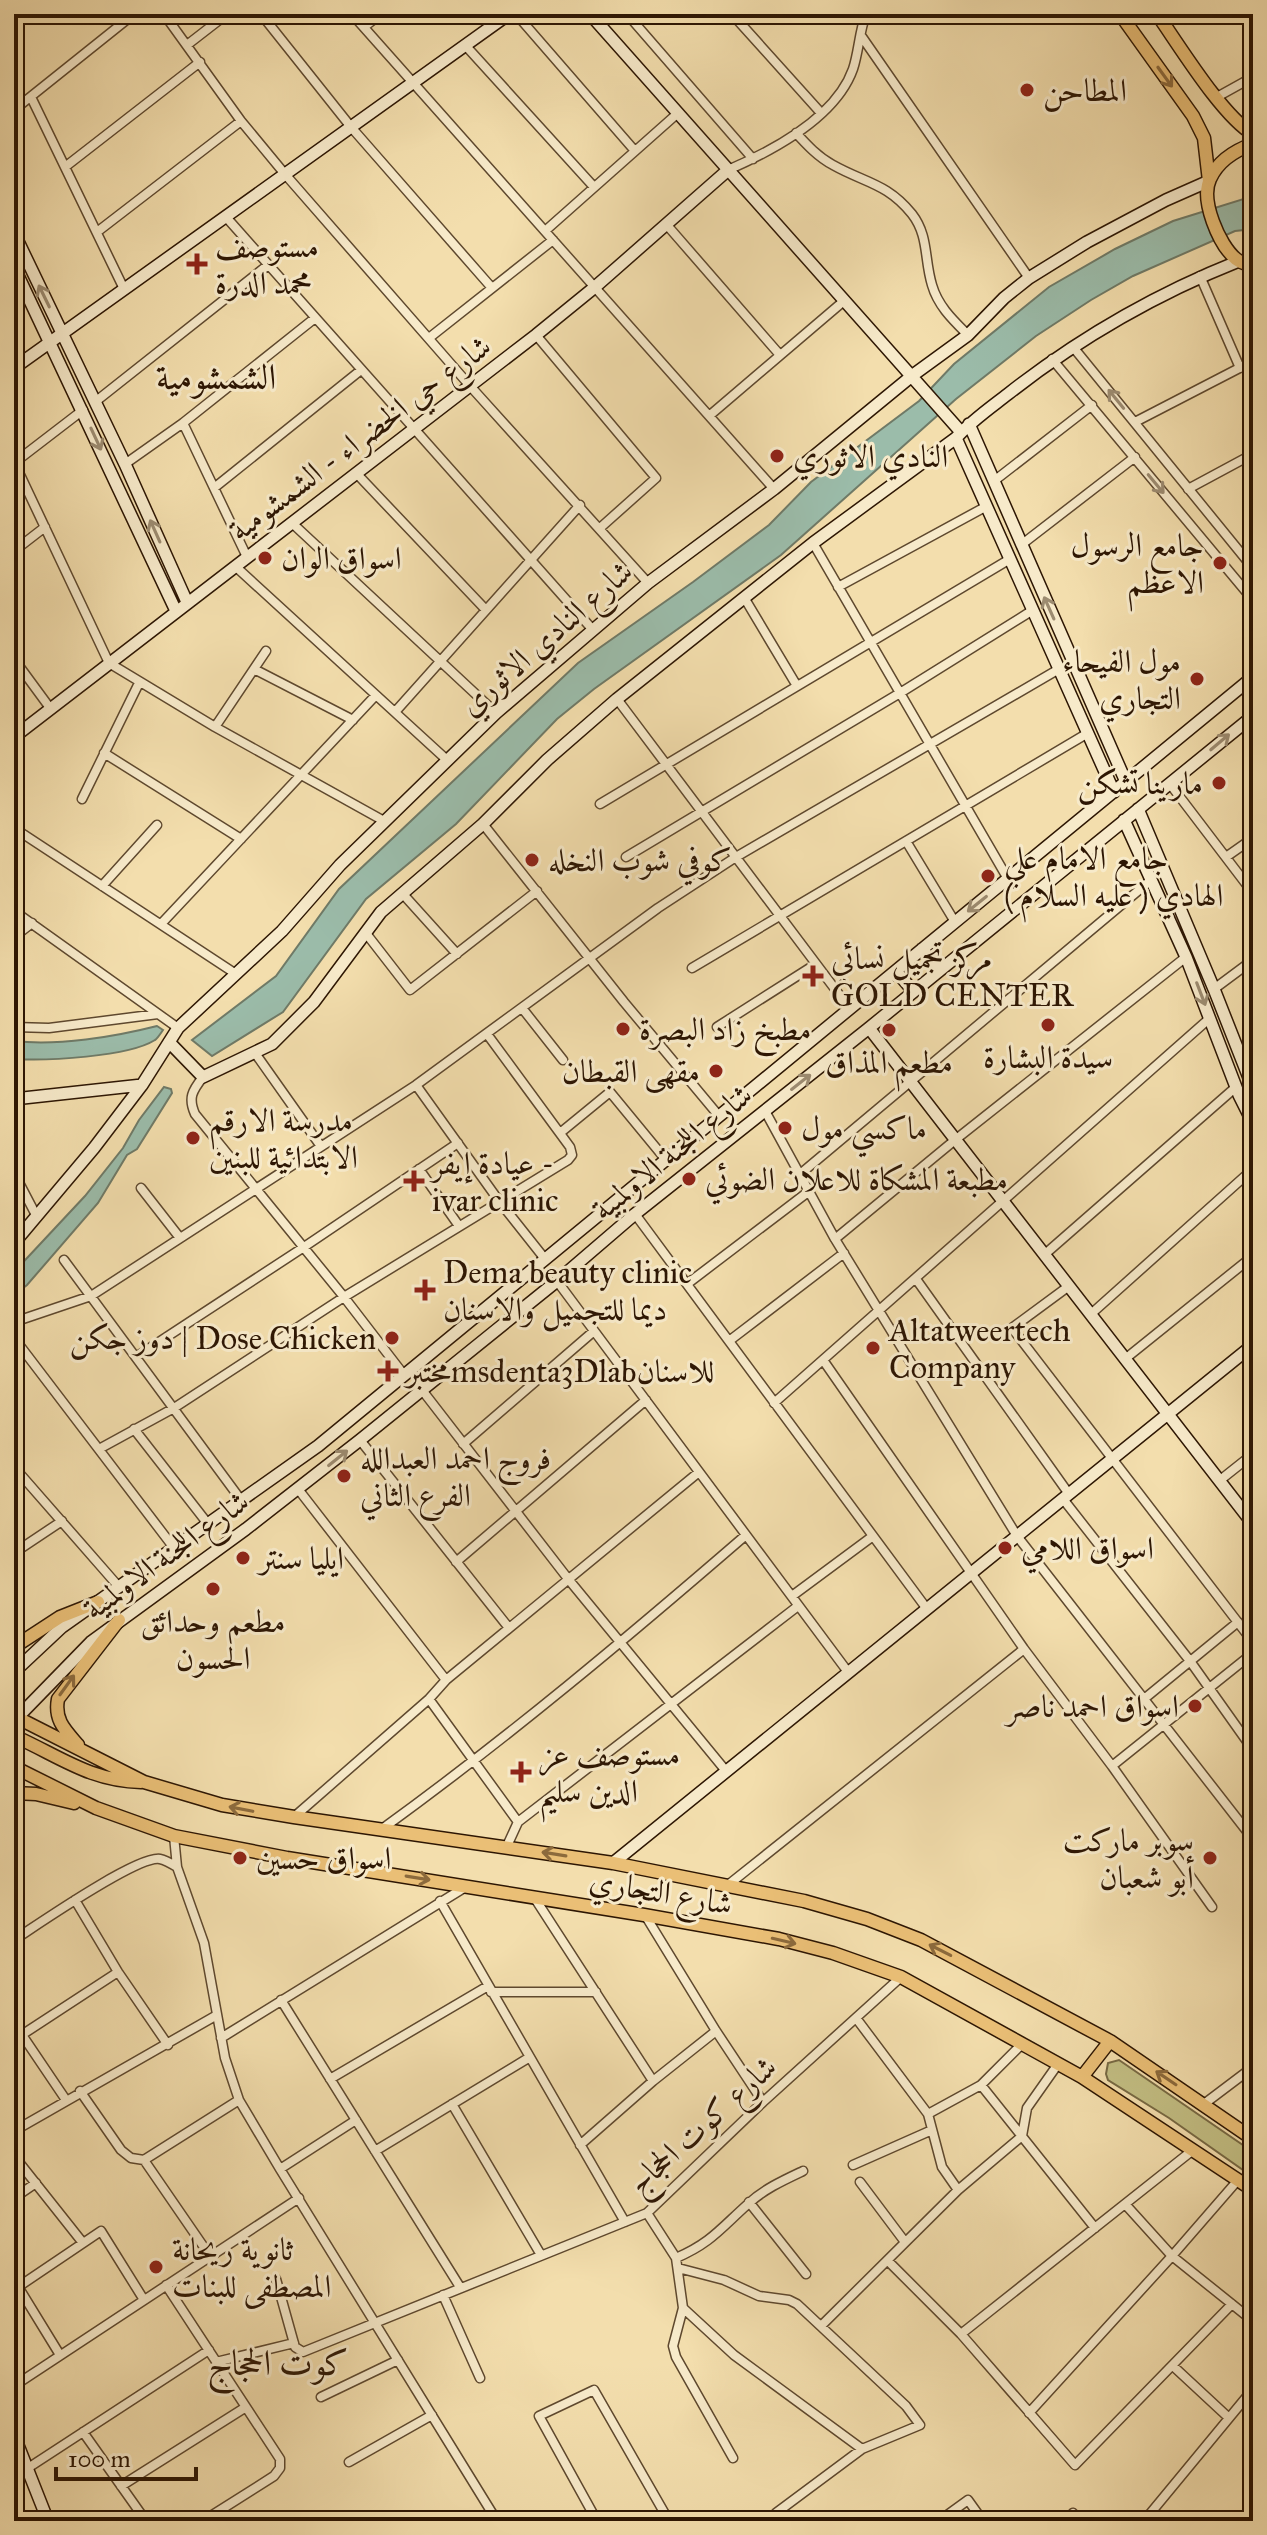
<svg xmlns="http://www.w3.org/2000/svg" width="1267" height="2535" font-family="'IM FELL Great Primer',Amiri,serif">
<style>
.green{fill:#c3bf84;stroke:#786a44;stroke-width:2}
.water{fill:#9bbcaa;stroke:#6f7a67;stroke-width:2}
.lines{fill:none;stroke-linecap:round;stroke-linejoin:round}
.street-casing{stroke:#5e482e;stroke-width:11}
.secondary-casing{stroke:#2d1603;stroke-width:14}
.primary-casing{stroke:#2d1603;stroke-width:15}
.street{stroke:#f7eaca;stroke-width:8}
.secondary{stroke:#f7eaca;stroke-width:11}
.primary{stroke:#eabf76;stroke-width:12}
.oneway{stroke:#8c6a3c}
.oneway2{stroke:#9c8b70}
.poi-dot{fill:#8f2418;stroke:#f7eaca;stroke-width:3}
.labels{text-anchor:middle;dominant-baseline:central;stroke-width:6;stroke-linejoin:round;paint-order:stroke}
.poi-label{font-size:32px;fill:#2d1603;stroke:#f7eaca;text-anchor:start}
.street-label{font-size:32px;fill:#2d1603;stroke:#f7eaca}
.quarter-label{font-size:36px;fill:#2d1603;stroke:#f7eaca}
</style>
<rect width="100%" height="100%" fill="#f3dead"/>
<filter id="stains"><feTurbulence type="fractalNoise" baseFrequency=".0025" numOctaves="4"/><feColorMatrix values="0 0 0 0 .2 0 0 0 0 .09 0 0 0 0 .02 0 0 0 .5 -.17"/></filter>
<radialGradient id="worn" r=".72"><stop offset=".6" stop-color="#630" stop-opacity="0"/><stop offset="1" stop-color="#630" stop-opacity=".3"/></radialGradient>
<path class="green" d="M 1119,2060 L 1253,2152 L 1253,2177 L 1169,2118 L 1108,2080 L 1106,2074 L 1108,2063 Z"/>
<path class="water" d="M 1253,196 L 1253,229 L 1235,231 L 1133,276 L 1091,300 L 1036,336 L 956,399 L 781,555 L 594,689 L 557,719 L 456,824 L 366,899 L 283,1012 L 212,1056 L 192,1040 L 276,976 L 339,889 L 578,663 L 693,582 L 769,525 L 811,482 L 919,401 L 954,364 L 1049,287 L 1115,249 L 1173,221 Z
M 157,1026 L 163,1030 C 161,1033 157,1039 155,1040 C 128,1057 46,1061 14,1059 L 14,1041 C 58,1046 114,1037 157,1026 Z
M 164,1087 L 171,1089 L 172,1093 L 137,1149 L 127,1155 L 98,1203 L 27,1285 L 14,1295 L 14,1272 L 85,1196 L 123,1148 L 139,1120 Z"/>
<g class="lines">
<g class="street-casing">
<path id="street" d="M 164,14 L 241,121 L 284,173 L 471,387 L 648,583
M 261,14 L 351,127 L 492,288
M 352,14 L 774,489
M 516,14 L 635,151
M 627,14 L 753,159
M 732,14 L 821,113
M 364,27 L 381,14
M 862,37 L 1029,278
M 187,45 L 227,14
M 465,45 L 594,187
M 31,97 L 124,289
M 1217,97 L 1253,77
M 14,110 L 134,14
M 796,133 C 807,145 818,157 833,165 C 865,183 887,183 912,214 C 929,236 924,259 932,285 C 938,306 953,320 968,335
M 65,167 L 200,62
M 728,170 C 772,151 836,117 853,69 C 859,51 859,32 866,14
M 226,217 L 593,630
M 666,224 L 780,355
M 545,231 L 678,113
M 97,232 L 241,121
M 1200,276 L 1240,368
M 536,335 L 656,478 L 600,528
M 429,338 L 553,240
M 1073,347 L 1253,568
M 1052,359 L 1253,600
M 95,402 L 268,265
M 709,416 L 845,300
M 1135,422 L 1253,361
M 183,423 L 247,557
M 14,462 L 109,663 L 215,727 L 384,821
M 14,463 L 83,410
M 125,464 L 183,423 L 315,318
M 357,474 L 486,610
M 994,481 L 1092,405
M 214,488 L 361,370
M 1188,489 L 1253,454
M 292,523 L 496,713
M 813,543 L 1008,879
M 1021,545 L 1135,457
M 14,551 L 45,527
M 235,566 L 447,760
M 838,587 L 987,506
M 745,599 L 797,686
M 14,659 L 50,708
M 254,669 L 353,720
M 617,699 L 850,1009
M 395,712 L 580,505
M 215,727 L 266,651
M 104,753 L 241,839
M 1170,784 L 1253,893
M 82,799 L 139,683
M 600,804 L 1010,559
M 483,824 L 624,1002 L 719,1116
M 14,828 L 236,974
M 906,841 L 955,922
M 14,842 L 23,834
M 626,857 L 900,693 L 1033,610
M 1226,857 L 1253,838
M 102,886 L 157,825
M 402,893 L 457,954
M 14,911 L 178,1028
M 161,924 L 376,695
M 365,932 L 410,990 L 537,891
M 14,937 L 32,923
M 692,968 L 1088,733
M 1214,989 L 1253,960
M 522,1008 L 563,1060
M 14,1027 L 49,1028 L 158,1014
M 717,1027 L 816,964
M 255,1053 L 320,1145
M 1240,1053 L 1253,1043
M 203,1077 C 192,1091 188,1098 195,1114 L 344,1297 L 404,1375
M 416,1085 L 499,1201 L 545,1259
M 765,1111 L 835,1239 L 1017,1536 L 1253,1839
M 560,1133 L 610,1092 L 666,1160
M 419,1169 L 459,1226
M 14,1173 L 37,1217
M 799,1175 L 1151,880
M 141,1188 L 180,1238
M 635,1214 L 927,1609
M 835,1239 L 955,1140 L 1186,957
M 1044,1255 L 1236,1087
M 64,1260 L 241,1500
M 916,1279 L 1069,1494
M 557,1281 L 848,1672
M 687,1284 L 808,1192
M 1069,1286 L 1012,1328 L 1253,1642
M 1091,1314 L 1253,1169
M 14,1322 L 91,1296 L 416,1085 L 658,908 L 736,857 L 1059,669
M 14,1338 L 174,1548
M 729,1341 L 844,1253
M 136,1357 L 304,1247 L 458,1143
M 1125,1359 L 1253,1256
M 823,1360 L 1024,1649 L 1112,1766 L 1212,1907
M 422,1390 L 569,1580 L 726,1771
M 774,1403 L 1210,1018
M 134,1429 L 208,1524
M 360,1440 L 509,1628
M 463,1444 L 594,1331
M 99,1449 L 174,1408 L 344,1297 L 568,1160 L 572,1155 L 570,1147 L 487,1034
M 14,1467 L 119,1587
M 1219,1481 L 1253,1454
M 298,1489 L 446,1680
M 1063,1499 L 1190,1661 L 1251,1747
M 14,1553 L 62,1521
M 456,1562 L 646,1400
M 792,1596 L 873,1536
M 429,1699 L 518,1822
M 1144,1699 L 1238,1622
M 1112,1766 L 1253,1653
M 294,1817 L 429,1699 L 446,1680 L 699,1472
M 382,1829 C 509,1737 628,1637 746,1535
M 174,1836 L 177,1867
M 507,1846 L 518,1822 L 798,1606
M 728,1885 L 1024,1649
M 534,1897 L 653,2081
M 75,1900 L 118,1972 L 168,2045
M 440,1901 L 625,2222
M 645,1915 L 716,2031 L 763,2102
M 14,1940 C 37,1925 138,1855 160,1859 C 165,1860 172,1864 177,1867 L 204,1943 L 225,2058 L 239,2100 L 280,2169 L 497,2521
M 491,1992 L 596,1992
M 281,2000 L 460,2287
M 856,2018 L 928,2114 L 942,2167 L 958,2190
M 14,2023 L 66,2100
M 221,2038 L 467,1886
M 14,2040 L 118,1972
M 330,2079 L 488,1986
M 981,2085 L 1095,2228
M 80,2091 L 121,2150 L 131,2158 L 144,2160 L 239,2100
M 452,2104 L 541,2255
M 1204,2104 L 1253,2067
M 928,2114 L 981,2085 L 1022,2044
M 14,2131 L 217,2015
M 580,2145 L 653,2081 L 716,2031
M 375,2151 L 530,2057
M 14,2156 L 83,2243
M 144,2160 L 210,2256
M 853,2165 L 932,2130
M 280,2169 L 356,2120
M 860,2182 L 905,2242
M 14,2198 L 36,2183
M 749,2202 L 806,2274
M 1125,2204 L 1172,2256 L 1253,2321
M 647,2213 L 676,2258 L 683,2308 L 673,2346 L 676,2357 L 733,2458
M 676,2258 C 711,2243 721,2228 748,2204 C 764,2189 784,2180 803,2171
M 888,2261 L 961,2334 L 1075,2465 L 1232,2304
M 678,2268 L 724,2280 L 759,2296 L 789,2300 L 797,2304 L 906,2406 L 920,2425 L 862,2449 L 776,2513 L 782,2521
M 276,2279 L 295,2347 L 303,2352 L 647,2213 L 763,2102 L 901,1977
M 14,2280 L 60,2355
M 166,2285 L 280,2459 L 280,2468 L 274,2476 L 203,2521
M 18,2287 L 101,2231 L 144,2300
M 443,2295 L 480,2378
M 683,2308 L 734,2355 L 862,2449
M 821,2326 L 958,2190 L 1022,2136 L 1027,2108 L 1058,2064
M 961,2334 L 1193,2150
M 216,2362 L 294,2343
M 1173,2366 L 1229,2418
M 14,2386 L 299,2198
M 321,2397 L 398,2360
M 1029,2413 L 1172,2256 L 1238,2180
M 83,2432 L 146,2521
M 349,2462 L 432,2415
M 28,2468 L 209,2350
M 121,2486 L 246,2407
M 1073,2513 L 1079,2521
M 1121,2517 L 1124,2521
M 597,2521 L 539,2416 L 594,2390 L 669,2521
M 939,2521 L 968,2500 L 983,2521
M 1144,2521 L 1253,2389"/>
</g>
<g class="secondary-casing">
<path id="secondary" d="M 590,14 L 961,432
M 14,233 L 125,464 L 187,602
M 14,267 L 176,611
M 14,368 L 509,14
M 969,424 L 1126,782
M 956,438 L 1114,792
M 14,737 L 536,335 L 595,287 L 728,170
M 1138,809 L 1214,989 L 1253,1088
M 1124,820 L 1186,957 L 1239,1095 L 1253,1123
M 922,949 L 939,970
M 896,971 L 913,991
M 869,1028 L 1253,1524
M 169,1042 L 203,1077 L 272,1044 L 314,1002 L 381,912 L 483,824 L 547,760 L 617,699 L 813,543 L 956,438 C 971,421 990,408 1008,394 C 1078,339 1156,294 1239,261
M 14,1099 L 142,1085
M 14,1243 L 94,1148 L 142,1085 L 178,1028 L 282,931 L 340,865 L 496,713 L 648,583 L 774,489 L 913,375 L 968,335 L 1004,298 L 1029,278 L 1087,242 L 1166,200 L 1209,181
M 14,1672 L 62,1627 L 318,1446 L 1253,677
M 14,1721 L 91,1642 L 246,1529 L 360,1440 L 557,1281 L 635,1214 L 869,1028 L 1253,716
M 613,1863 L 1253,1345
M 14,2435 L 48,2521"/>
</g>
<g class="primary-casing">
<path id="primary" d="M 1120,14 L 1193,116 L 1204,138 L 1209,181
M 1157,14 C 1179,45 1222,116 1253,134
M 1253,144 C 1236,150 1218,161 1210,179 C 1200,200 1219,245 1236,259 C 1241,263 1247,264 1253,266
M 14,1647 L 60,1617 L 98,1602
M 14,1716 L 144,1782 L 222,1805 L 294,1817 L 613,1863 L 804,1901 L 867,1919 L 921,1940 L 1110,2041 L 1253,2139
M 14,1736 C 59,1756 90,1781 141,1782
M 78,1745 C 65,1730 54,1720 58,1699 L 119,1620
M 14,1767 L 96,1808 L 174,1836 L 287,1858 L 644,1915 L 779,1939 L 833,1953 L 901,1977 L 1082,2077 L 1253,2190
M 14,1793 L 36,1794 L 74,1803
M 1082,2077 L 1110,2041"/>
</g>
<use href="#street" class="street"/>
<use href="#secondary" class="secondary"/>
<use href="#primary" class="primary"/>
</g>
<defs><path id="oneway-shaft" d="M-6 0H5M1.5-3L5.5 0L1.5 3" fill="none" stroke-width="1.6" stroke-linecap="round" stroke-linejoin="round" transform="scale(2)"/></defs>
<g class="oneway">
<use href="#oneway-shaft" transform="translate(1165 77) rotate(54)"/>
<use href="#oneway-shaft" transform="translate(67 1685) rotate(-54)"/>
<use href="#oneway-shaft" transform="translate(241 1809) rotate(-169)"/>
<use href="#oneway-shaft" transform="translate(554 1854) rotate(-171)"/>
<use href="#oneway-shaft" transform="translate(418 1878) rotate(9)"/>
<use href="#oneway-shaft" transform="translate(784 1941) rotate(13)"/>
<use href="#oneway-shaft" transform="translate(940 1950) rotate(-153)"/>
<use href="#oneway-shaft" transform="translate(1166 2078) rotate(-146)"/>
</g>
<g class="oneway2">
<use href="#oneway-shaft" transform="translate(44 296) rotate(-116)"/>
<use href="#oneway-shaft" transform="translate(1116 399) rotate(-129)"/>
<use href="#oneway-shaft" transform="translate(96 439) rotate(65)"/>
<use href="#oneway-shaft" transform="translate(1156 484) rotate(50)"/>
<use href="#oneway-shaft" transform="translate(155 531) rotate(-114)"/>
<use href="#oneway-shaft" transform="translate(1049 608) rotate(-114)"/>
<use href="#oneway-shaft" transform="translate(1220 742) rotate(-40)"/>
<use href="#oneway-shaft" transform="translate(977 904) rotate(141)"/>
<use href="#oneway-shaft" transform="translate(1201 994) rotate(69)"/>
<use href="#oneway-shaft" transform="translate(801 1082) rotate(-38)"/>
<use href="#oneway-shaft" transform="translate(338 1458) rotate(-39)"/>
</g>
<g class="poi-dot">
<circle cx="1027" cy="90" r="8"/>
<path d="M193 252h8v8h8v8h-8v8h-8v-8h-8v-8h8z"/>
<circle cx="777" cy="456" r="8"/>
<circle cx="265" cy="558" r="8"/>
<circle cx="1220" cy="563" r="8"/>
<circle cx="1197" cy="679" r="8"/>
<circle cx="1219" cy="783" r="8"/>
<circle cx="532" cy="860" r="8"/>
<circle cx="988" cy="876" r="8"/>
<path d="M809 964h8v8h8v8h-8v8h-8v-8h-8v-8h8z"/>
<circle cx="1048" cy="1025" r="8"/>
<circle cx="623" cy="1029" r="8"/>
<circle cx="889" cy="1030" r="8"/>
<circle cx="716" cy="1071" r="8"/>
<circle cx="785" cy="1128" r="8"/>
<circle cx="193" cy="1138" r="8"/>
<circle cx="689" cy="1179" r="8"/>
<path d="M410 1169h8v8h8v8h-8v8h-8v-8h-8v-8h8z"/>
<path d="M421 1278h8v8h8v8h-8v8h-8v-8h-8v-8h8z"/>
<circle cx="392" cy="1338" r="8"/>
<circle cx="873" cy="1348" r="8"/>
<path d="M384 1359h8v8h8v8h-8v8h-8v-8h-8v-8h8z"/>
<circle cx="344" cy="1476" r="8"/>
<circle cx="1005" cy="1548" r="8"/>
<circle cx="243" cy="1558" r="8"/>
<circle cx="213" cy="1589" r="8"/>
<circle cx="1195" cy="1706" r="8"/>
<path d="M517 1760h8v8h8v8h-8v8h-8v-8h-8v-8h8z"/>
<circle cx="240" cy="1858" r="8"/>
<circle cx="1210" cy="1858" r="8"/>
<circle cx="156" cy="2267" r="8"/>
</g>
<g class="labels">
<g class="poi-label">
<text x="1043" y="90">المطاحن</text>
<text x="215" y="246">مستوصف<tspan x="215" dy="37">محمد الدرة</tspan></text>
<text x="793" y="456">النادي الاثوري</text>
<text x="1204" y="545" text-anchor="end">جامع الرسول<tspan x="1204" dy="37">الاعظم</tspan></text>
<text x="281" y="558">اسواق الوان</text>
<text x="1181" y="661" text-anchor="end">مول الفيحاء<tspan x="1181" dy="37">التجاري</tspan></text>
<text x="1203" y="783" text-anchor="end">مارينا تشكن</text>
<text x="1004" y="858">جامع الامام علي<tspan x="1004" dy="37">الهادي ( عليه السلام )</tspan></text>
<text x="548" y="860">كوفي شوب النخله</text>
<text x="831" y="958">مركز تجميل نسائي<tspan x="831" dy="37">GOLD CENTER</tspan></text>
<text x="639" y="1029">مطبخ زاد البصرة</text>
<text x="1048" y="1057" text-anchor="middle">سيدة البشارة</text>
<text x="889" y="1062" text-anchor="middle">مطعم المذاق</text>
<text x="700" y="1071" text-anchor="end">مقهى القبطان</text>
<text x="209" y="1120">مدرسة الارقم<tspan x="209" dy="37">الابتدائية للبنين</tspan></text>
<text x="801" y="1128">ماكسي مول</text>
<text x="432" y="1163">عيادة إيفر -<tspan x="432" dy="37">ivar clinic</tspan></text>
<text x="705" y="1179">مطبعة المشكاة للاعلان الضوئي</text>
<text x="443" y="1272">Dema beauty clinic<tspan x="443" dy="37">ديما للتجميل والاسنان</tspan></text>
<text x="889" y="1330">Altatweertech<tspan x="889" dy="37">Company</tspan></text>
<text x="376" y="1338" text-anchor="end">دوز جكن | Dose Chicken</text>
<text x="406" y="1371">مختبرmsdenta3Dlabللاسنان</text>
<text x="360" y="1458">فروج احمد العبدالله<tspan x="360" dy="37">الفرع الثاني</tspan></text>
<text x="1021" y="1548">اسواق اللامي</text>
<text x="259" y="1558">ايليا سنتر</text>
<text x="213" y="1621" text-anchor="middle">مطعم وحدائق<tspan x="213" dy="37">الحسون</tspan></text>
<text x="1179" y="1706" text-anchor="end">اسواق احمد ناصر</text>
<text x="539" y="1754">مستوصف عز<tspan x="539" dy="37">الدين سليم</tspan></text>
<text x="1194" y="1840" text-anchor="end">سوبر ماركت<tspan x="1194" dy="37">أبو شعبان</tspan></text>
<text x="256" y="1858">اسواق حسين</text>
<text x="172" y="2249">ثانوية ريحانة<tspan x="172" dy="37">المصطفى للبنات</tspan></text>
</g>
<g class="street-label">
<text transform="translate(360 438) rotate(-37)">شارع حي الخضراء - الشمشومية</text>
<text transform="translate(546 638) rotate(-41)">شارع النادي الاثوري</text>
<text transform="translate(672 1152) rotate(-39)">شارع اللجنة الاولمبية</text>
<text transform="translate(166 1555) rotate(-36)">شارع اللجنة الاولمبية</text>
<text transform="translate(661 1892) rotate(10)">شارع التجاري</text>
<text transform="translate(702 2125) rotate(-42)">شارع كوت الحجاج</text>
</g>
<g class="quarter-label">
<text x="216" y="377">الشمشومية</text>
<text x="278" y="2363">كوت الحجاج</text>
</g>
</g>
<rect width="1267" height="2535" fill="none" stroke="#f3dead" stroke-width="48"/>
<rect x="16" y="16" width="1235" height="2503" fill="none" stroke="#2d1603" stroke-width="4"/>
<rect x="24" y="24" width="1219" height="2487" fill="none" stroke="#2d1603" stroke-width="2"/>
<path d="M56 2467v12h140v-12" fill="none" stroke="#2d1603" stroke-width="4"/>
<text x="68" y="2467" font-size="24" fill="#2d1603" stroke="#f7eaca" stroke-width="6" paint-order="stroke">100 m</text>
<rect width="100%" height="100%" filter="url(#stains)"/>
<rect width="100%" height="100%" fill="url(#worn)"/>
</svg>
